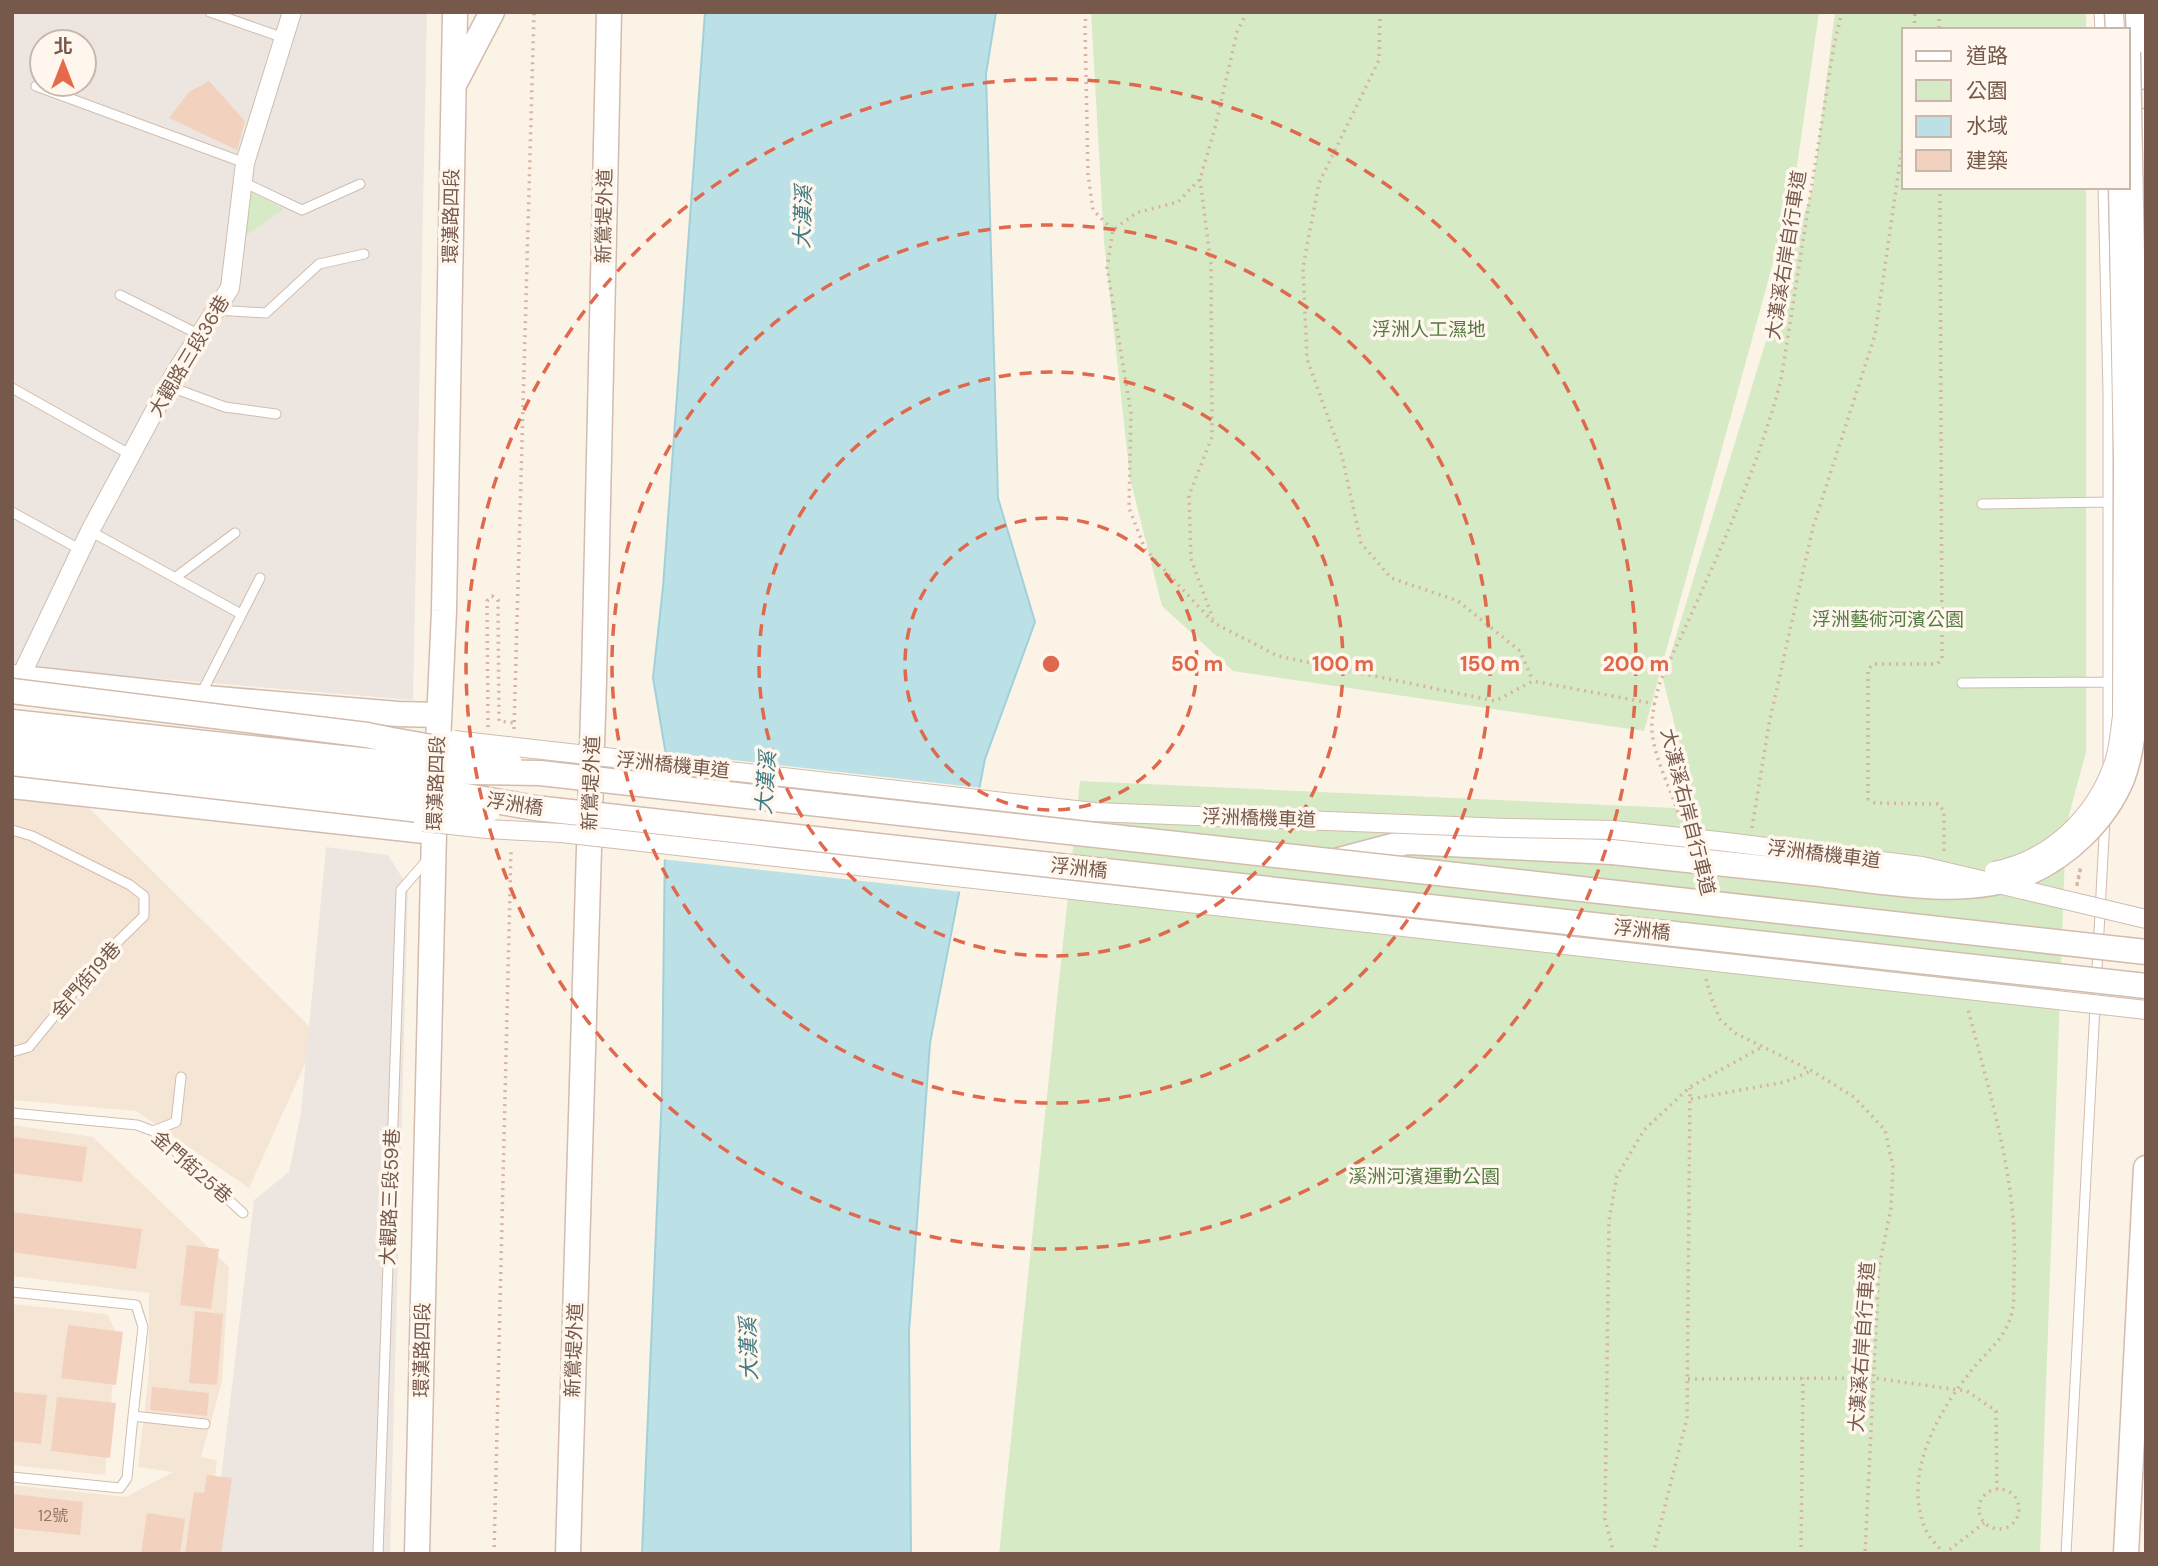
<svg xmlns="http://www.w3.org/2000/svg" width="2158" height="1566" font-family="'DM Sans','Noto Sans TC',sans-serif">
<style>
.residential{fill:#f4e5d5}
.industrial{fill:#ede6e0;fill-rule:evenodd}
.green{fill:#d5eac5}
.water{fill:#bbe1e6;stroke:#a1d1d8;stroke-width:2}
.pier{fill:#fcf3e7}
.building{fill:#f2d1be}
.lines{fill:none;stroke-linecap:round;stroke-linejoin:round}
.lane-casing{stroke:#d0bdaf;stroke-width:11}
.street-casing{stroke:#d0bdaf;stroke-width:20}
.secondary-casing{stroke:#d3bcad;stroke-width:27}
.path{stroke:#d7b4a1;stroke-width:3.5;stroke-dasharray:2 5;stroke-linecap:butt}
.lane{stroke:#fff;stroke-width:9}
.street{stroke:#fff;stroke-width:18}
.secondary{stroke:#fff;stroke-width:24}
.street-bridge-casing{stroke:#d0bdaf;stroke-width:20;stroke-linecap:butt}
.secondary-bridge-casing{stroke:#d3bcad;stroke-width:27;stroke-linecap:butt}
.street-bridge{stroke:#fff;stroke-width:18}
.secondary-bridge{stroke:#fff;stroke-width:24}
.ring{fill:none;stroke:#e0684c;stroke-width:3.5;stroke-dasharray:12 9}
.labels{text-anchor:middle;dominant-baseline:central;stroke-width:7;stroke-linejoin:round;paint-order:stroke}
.number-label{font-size:16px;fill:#957768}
.street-label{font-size:19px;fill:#76594b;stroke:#fff7ed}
.park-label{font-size:19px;fill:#557c42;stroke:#fff7ed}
.water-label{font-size:21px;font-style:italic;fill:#417a83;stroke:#fff7ed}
.centre{fill:#e0684c;stroke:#fff7ed;stroke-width:3.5}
.ring-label{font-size:21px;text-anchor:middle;font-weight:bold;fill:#e0684c;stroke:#fff7ed;stroke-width:7;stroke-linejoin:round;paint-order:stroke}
</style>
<rect width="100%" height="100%" fill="#fcf3e7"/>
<path class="residential" d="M 12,797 L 88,807 L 318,1035 L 249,1188 L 136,1111 L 12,1100 Z
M 12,1125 L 93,1137 L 229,1267 L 222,1382 L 201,1457 L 217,1460 L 206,1554 L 12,1554 L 12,1485 L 126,1497 L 173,1472 L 138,1467 L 149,1373 L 149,1293 L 12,1276 Z
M 12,1304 L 107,1314 L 117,1334 L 105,1475 L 12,1465 Z"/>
<path class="industrial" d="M 12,12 L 427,12 L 413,700 L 91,673 L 12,663 ZM 42,42 L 84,42 L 84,84 L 42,84 Z
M 326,847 L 388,855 L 408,887 L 390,1554 L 212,1554 L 254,1200 L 289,1172 L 301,1113 Z"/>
<path class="green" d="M 1091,12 L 1819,12 L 1794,187 L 1644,731 L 1233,671 L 1162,606 L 1130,478 L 1104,241 Z
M 1835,12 L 2086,12 L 2086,30 L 1904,30 L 1904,187 L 2086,187 L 2086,752 L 2066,826 L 2040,1554 L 999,1554 L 1080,781 L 1696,809 L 1663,679 L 1813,186 Z
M 248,191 L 284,209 L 245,236 Z"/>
<path class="water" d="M 705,12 L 996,12 L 986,74 L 998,498 L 1035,622 L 985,759 L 930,1043 L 909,1332 L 911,1554 L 642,1554 L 662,1093 L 666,755 L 653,678 L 663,587 Z"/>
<path class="pier" d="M 662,752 L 982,788 L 962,892 L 661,859 Z"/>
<path class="building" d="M 209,81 L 245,121 L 237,150 L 169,118 L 189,92 Z
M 12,1137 L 87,1147 L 82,1182 L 12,1173 Z
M 12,1212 L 142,1229 L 136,1269 L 12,1252 Z
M 187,1245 L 219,1249 L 211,1309 L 180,1305 Z
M 195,1311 L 223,1314 L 217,1385 L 189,1383 Z
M 68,1325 L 123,1332 L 116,1385 L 61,1378 Z
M 152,1387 L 209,1393 L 207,1416 L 150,1410 Z
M 12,1392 L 47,1395 L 41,1444 L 12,1441 Z
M 57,1397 L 116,1403 L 110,1458 L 51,1451 Z
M 207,1475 L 232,1478 L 221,1554 L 185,1554 L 194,1492 L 204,1493 Z
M 12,1494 L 83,1502 L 80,1535 L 12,1528 Z
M 147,1513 L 185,1519 L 180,1554 L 141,1554 Z"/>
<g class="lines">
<g class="lane-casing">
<path id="lane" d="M 210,12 L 284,38
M 2099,12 L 2100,30
M 36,86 L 245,163
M 243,182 L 302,210 L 360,184
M 2103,187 L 2108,391 L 2108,762
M 120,295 L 200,335
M 216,310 L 266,313 L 319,264 L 364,254
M 168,386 L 225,407 L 276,414
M 12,388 L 131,455
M 1982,504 L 2107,502
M 12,512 L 81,550
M 90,531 L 241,614
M 176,577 L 235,533
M 1962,683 L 2108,682
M 200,696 L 260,578
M 12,830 L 32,836 L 130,885 L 144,896 L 144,916 L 103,956 L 29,1047 L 12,1052
M 12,1113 L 137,1125 L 153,1131 L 243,1213
M 153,1131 L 176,1122 L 181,1077
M 12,1292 L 136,1305 L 143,1327 L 133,1416
M 12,1477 L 120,1488 L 127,1478 L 133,1416 L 205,1424
M 378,1554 L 401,890 L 428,859
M 2066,1554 L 2105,818"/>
</g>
<g class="street-casing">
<path id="street" d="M 2114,12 L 2115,30
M 20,678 L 90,531 L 175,373 L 230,288 L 245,163 L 292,12"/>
</g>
<g class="secondary-casing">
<path id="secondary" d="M 2138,12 L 2140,77
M 456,81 L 492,12
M 2141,121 L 2146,281
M 12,677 L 206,698 L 398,714 L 439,715
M 12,786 L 434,832
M 1335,861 L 1407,842 L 1612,852
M 417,1554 L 434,832 L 444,611 L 455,12
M 568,1554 L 594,680 L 609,12
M 2126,1554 L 2146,1168"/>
</g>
<path class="path" d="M 1086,12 L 1085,27 L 1088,174 L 1093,210 L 1113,230
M 1247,12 L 1237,32 L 1215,128 L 1200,179 L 1178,202 L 1136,213 L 1113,230 L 1107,268 L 1131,413 L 1129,508 L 1145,549 L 1214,623 L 1278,656 L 1495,701 L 1533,681 L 1655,704
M 1380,12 L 1379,60 L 1319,183 L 1303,267 L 1307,359 L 1342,456 L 1361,543 L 1391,578 L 1458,601 L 1520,651 L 1533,681
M 1939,12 L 1939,30
M 1914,30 L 1915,12
M 1200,179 L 1211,265 L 1212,437 L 1189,495 L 1191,559 L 1213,619
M 1940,187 L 1942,659 L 1937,664 L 1873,664 L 1868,670 L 1868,799 L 1875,803 L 1938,804 L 1944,811 L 1944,854
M 488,727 L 487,601 L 492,596 L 498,600 L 499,721 L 514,723
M 514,729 L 534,12
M 1680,819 C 1672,789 1655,763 1652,731 C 1651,715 1656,697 1660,682 C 1705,584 1753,485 1781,380 L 1834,45 L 1842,12
M 1752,828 L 1769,724 L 1813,527 L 1875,335 L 1904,134
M 2077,884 L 2081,865
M 2077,886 L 2081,866
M 1706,979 L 1712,1000 L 1720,1019 L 1735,1033 L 1812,1071 L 1854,1097 L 1885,1130 L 1893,1167 L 1891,1208 L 1879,1267 L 1865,1554
M 1691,1099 L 1785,1082 L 1811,1071
M 1688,1379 L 1873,1378 L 1967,1391 L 1996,1411 L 1997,1489
M1979 1509a20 20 0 1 1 40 0a20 20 0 1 1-40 0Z
M 494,1554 L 511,849
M 1614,1554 L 1605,1519 L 1609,1220 L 1617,1176 L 1644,1130 L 1690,1087 L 1762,1047
M 1653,1554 L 1687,1418 L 1690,1088
M 1801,1554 L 1803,1378
M 1944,1554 C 1938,1546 1929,1538 1925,1528 C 1902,1472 1940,1407 1977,1364 C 1991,1348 2007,1335 2012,1312 C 2015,1301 2013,1287 2014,1275 C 2019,1184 1990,1096 1968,1009
M 1944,1554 L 1984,1523"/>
<use href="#lane" class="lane"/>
<use href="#street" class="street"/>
<use href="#secondary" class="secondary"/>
<g class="street-bridge-casing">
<path id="street-bridge" d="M 454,740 L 1094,812 L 1506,828 L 1614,830 L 1718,841 L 1922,866 L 2146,919
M 423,822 L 487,829 L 561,833 L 2146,1010
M 1994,871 C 2052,860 2098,814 2115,759 C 2119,745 2120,730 2122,716 L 2123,463 L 2118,187"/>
</g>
<g class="secondary-bridge-casing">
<path id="secondary-bridge" d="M 12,691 L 367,735 C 415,746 463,750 510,764
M 12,722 L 471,772 L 540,773 L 2146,952
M 12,745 L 438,791 L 535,808 L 2146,986
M 12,763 L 437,812 L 488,810
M 1612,852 C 1678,859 1745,866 1811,873 C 1878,880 1963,900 2028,873 C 2068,855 2105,820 2122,779 C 2143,725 2135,634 2136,574 C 2136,400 2131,226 2128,52"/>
</g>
<use href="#street-bridge" class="street-bridge"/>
<use href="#secondary-bridge" class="secondary-bridge"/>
</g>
<g class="ring">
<circle cx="1051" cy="664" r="146"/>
<circle cx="1051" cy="664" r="292"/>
<circle cx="1051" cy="664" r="439"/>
<circle cx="1051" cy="664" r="585"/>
</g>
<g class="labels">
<g class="number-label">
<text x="53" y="1515">12號</text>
</g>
<g class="street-label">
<text transform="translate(451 216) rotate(-89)">環漢路四段</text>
<text transform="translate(604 216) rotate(-89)">新鶯堤外道</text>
<text transform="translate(1786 255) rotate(-81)">大漢溪右岸自行車道</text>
<text transform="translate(189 356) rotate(-59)">大觀路三段36巷</text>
<text transform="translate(673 765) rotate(6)">浮洲橋機車道</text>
<text transform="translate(436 783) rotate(-88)">環漢路四段</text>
<text transform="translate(591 783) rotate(-88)">新鶯堤外道</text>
<text transform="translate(515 804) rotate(9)">浮洲橋</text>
<text transform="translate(1688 812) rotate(76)">大漢溪右岸自行車道</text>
<text transform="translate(1259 818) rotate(2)">浮洲橋機車道</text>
<text transform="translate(1824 854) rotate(7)">浮洲橋機車道</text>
<text transform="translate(1079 868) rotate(6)">浮洲橋</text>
<text transform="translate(1642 930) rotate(6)">浮洲橋</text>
<text transform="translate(86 980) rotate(-49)">金門街19巷</text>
<text transform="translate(192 1167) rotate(41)">金門街25巷</text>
<text transform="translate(390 1197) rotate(-88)">大觀路三段59巷</text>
<text transform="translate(1862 1347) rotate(-86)">大漢溪右岸自行車道</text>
<text transform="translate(422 1350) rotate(-89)">環漢路四段</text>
<text transform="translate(574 1350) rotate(-88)">新鶯堤外道</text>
</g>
<g class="park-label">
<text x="1429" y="329">浮洲人工濕地</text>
<text x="1888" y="619">浮洲藝術河濱公園</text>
<text x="1424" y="1176">溪洲河濱運動公園</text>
</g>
<g class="water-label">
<text transform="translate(803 217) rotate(-88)">大漢溪</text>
<text transform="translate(766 783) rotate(-86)">大漢溪</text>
<text transform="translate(749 1349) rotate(-92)">大漢溪</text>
</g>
</g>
<circle cx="1051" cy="664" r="10" class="centre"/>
<g class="ring-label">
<text x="1197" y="671">50 m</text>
<text x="1343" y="671">100 m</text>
<text x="1490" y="671">150 m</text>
<text x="1636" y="671">200 m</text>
</g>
<rect width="2158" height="1566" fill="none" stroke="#76594b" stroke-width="28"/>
<rect x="1902" y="28" width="228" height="161" fill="#fff7ed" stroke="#c8b8ac" stroke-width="2"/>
<rect x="1916" y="51" width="35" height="10" fill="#ffffff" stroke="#c8b8ac" stroke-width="2"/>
<text x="1966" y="63" font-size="21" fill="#76594b">道路</text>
<rect x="1916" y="80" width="35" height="21" fill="#d5eac5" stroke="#c8b8ac" stroke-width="2"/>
<text x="1966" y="98" font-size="21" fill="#76594b">公園</text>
<rect x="1916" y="116" width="35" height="21" fill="#bbe1e6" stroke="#c8b8ac" stroke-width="2"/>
<text x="1966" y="133" font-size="21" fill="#76594b">水域</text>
<rect x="1916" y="150" width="35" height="21" fill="#f2d1be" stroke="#c8b8ac" stroke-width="2"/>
<text x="1966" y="168" font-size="21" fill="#76594b">建築</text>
<g transform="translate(63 63)"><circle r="33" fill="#fff7ed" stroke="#c8b8ac" stroke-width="2"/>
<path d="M0-5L12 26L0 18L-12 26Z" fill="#e6694c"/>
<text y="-10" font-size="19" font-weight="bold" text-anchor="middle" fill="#76594b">北</text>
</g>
</svg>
